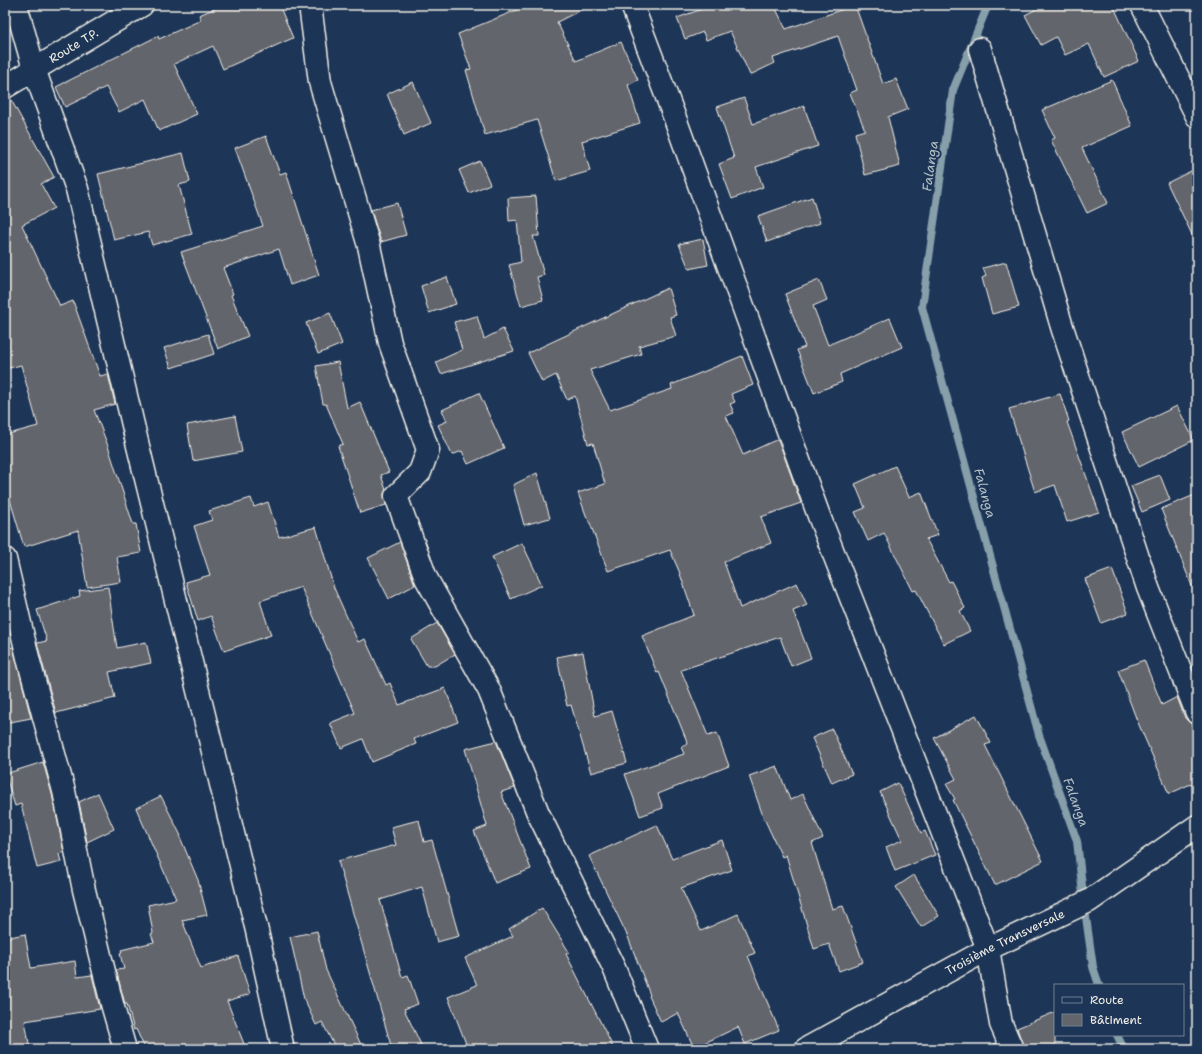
<svg xmlns="http://www.w3.org/2000/svg" width="1202" height="1054" font-family="'Shantell Sans',sans-serif">
<style>
.lines{fill:none;stroke-linecap:round;stroke-linejoin:round}
.stream{stroke:#869faa;stroke-width:8}
.building{fill:#63656d;stroke:#f4f1e8}
.minor-casing{stroke:#f4f1e8;stroke-width:25}
.minor{stroke:#1d3557;stroke-width:22}
.labels{text-anchor:middle;dominant-baseline:central;stroke-width:4;stroke-linejoin:round;paint-order:stroke}
.street-label{font-size:12px;fill:#f4f1e8;stroke:#1d3557}
.water-label{font-size:13px;font-style:italic;fill:#b4c1c4;stroke:#1d3557}
</style>
<rect width="100%" height="100%" fill="#1d3557"/>
<filter id="ink" filterUnits="userSpaceOnUse"><feTurbulence type="fractalNoise" baseFrequency=".025" numOctaves="2"/><feDisplacementMap in="SourceGraphic" scale="8" xChannelSelector="R" yChannelSelector="G"/><feConvolveMatrix kernelMatrix="1 2 1 2 8 2 1 2 1" color-interpolation-filters="sRGB"/></filter>
<g filter="url(#ink)">
<g class="lines">
<path class="stream" d="M 988,5 L 953,90 L 922,307 L 1039,735 L 1077,841 L 1084,903 L 1093,967 L 1099,985
M 1117,1035 L 1124,1049"/>
</g>
<path class="building" d="M 223,5 L 279,5 L 293,38 L 223,69 L 213,46 L 174,64 L 197,114 L 159,131 L 145,99 L 119,112 L 106,87 L 65,107 L 56,87 L 158,36 L 159,39 L 201,20 L 199,15 Z
M 529,5 L 591,5 L 557,22 L 576,61 L 621,42 L 638,80 L 628,85 L 640,123 L 582,141 L 590,171 L 556,181 L 537,120 L 485,135 L 466,70 L 471,69 L 458,34 Z
M 713,5 L 774,5 L 786,29 L 855,5 L 883,84 L 896,79 L 908,109 L 888,117 L 900,166 L 865,175 L 855,133 L 865,130 L 850,93 L 857,90 L 838,36 L 773,58 L 775,63 L 750,75 L 730,31 L 706,40 L 703,32 L 685,39 L 677,18 Z
M 1044,5 L 1113,5 L 1139,61 L 1104,77 L 1089,44 L 1065,55 L 1056,37 L 1041,45 L 1025,15 Z
M 1112,80 L 1132,126 L 1082,148 L 1108,203 L 1087,213 L 1051,140 L 1055,138 L 1042,110 Z
M 413,82 L 431,123 L 404,135 L 387,94 Z
M 10,98 L 54,177 L 41,184 L 54,208 L 22,225 L 60,306 L 73,301 L 100,376 L 108,374 L 115,404 L 94,410 L 108,446 L 133,524 L 136,524 L 141,553 L 117,557 L 121,582 L 87,587 L 78,530 L 24,547 L 5,483 L 5,435 L 38,426 L 21,365 L 5,369 L 5,99 Z
M 744,98 L 753,124 L 804,106 L 818,146 L 756,167 L 763,187 L 732,199 L 719,164 L 734,158 L 717,107 Z
M 266,136 L 280,174 L 286,172 L 319,275 L 290,285 L 279,249 L 223,268 L 233,294 L 231,295 L 248,336 L 218,349 L 181,252 L 263,226 L 235,148 Z
M 183,153 L 190,182 L 179,185 L 192,234 L 152,245 L 148,232 L 114,240 L 98,174 Z
M 480,161 L 490,184 L 469,193 L 459,170 Z
M 1197,168 L 1197,245 L 1167,183 Z
M 536,196 L 539,236 L 533,236 L 544,275 L 537,277 L 543,300 L 521,306 L 509,265 L 521,262 L 517,220 L 509,221 L 508,198 Z
M 812,197 L 820,223 L 767,242 L 758,216 Z
M 397,203 L 406,235 L 381,242 L 371,210 Z
M 703,239 L 708,265 L 689,269 L 679,244 Z
M 1006,262 L 1019,307 L 992,314 L 982,278 L 986,276 L 983,268 Z
M 447,277 L 456,304 L 429,313 L 421,286 Z
M 819,280 L 827,300 L 813,306 L 828,345 L 890,318 L 902,347 L 840,374 L 842,382 L 814,393 L 797,350 L 805,347 L 785,294 Z
M 668,288 L 676,315 L 670,317 L 676,336 L 639,346 L 641,354 L 590,370 L 610,410 L 672,389 L 671,385 L 742,356 L 753,385 L 731,394 L 735,402 L 730,404 L 734,413 L 726,416 L 743,455 L 778,439 L 801,503 L 761,517 L 771,543 L 724,562 L 740,608 L 797,583 L 807,605 L 793,611 L 811,658 L 791,666 L 780,637 L 681,670 L 708,736 L 717,733 L 729,766 L 658,794 L 663,808 L 640,816 L 625,774 L 684,754 L 681,747 L 688,744 L 659,672 L 657,673 L 642,636 L 694,615 L 679,571 L 670,550 L 608,571 L 588,518 L 587,518 L 578,493 L 605,484 L 593,443 L 588,444 L 575,396 L 567,400 L 556,375 L 542,382 L 528,353 Z
M 330,313 L 342,344 L 318,354 L 306,323 Z
M 477,316 L 484,339 L 503,329 L 514,351 L 441,374 L 436,362 L 462,350 L 454,322 Z
M 208,334 L 214,354 L 171,368 L 164,348 Z
M 338,362 L 347,408 L 360,402 L 389,472 L 381,475 L 386,490 L 384,494 L 386,505 L 360,513 L 338,446 L 343,444 L 326,404 L 323,404 L 316,366 Z
M 479,393 L 504,448 L 468,464 L 462,451 L 452,455 L 438,425 L 447,421 L 442,410 Z
M 1060,394 L 1069,421 L 1067,422 L 1099,512 L 1067,522 L 1055,485 L 1035,492 L 1009,409 Z
M 1177,406 L 1194,440 L 1139,467 L 1122,432 Z
M 235,416 L 242,452 L 193,461 L 187,425 Z
M 895,466 L 909,497 L 921,492 L 938,535 L 926,539 L 949,582 L 951,581 L 965,608 L 960,611 L 970,631 L 944,644 L 916,590 L 913,591 L 884,533 L 868,541 L 855,512 L 865,508 L 855,484 Z
M 537,473 L 550,518 L 524,525 L 513,485 Z
M 1160,475 L 1170,500 L 1142,512 L 1131,486 Z
M 1197,494 L 1197,596 L 1196,596 L 1161,509 Z
M 251,498 L 254,507 L 268,502 L 279,537 L 316,527 L 334,588 L 358,642 L 365,639 L 386,685 L 390,683 L 399,705 L 445,688 L 458,722 L 414,739 L 416,744 L 372,762 L 363,739 L 341,748 L 330,723 L 355,713 L 301,587 L 260,601 L 271,635 L 224,651 L 211,616 L 198,621 L 186,582 L 210,575 L 194,526 L 212,520 L 209,511 Z
M 400,542 L 415,585 L 389,599 L 368,558 Z
M 522,543 L 542,585 L 511,599 L 492,557 Z
M 1112,569 L 1128,613 L 1101,623 L 1085,579 Z
M 108,587 L 117,648 L 146,642 L 151,663 L 109,672 L 115,698 L 56,713 L 37,643 L 47,641 L 37,610 L 80,596 L 79,591 Z
M 437,623 L 455,654 L 435,666 L 427,666 L 411,639 Z
M 13,647 L 31,718 L 5,723 L 5,649 Z
M 583,652 L 595,716 L 612,711 L 627,763 L 591,773 L 571,705 L 567,706 L 557,657 Z
M 1144,660 L 1162,705 L 1177,697 L 1185,718 L 1189,722 L 1192,724 L 1197,735 L 1197,781 L 1169,794 L 1136,718 L 1118,670 Z
M 976,715 L 991,743 L 985,745 L 1043,861 L 995,885 L 953,800 L 955,799 L 946,784 L 956,779 L 934,738 Z
M 832,729 L 852,774 L 832,783 L 812,738 Z
M 496,741 L 515,788 L 501,792 L 531,869 L 495,883 L 474,831 L 487,826 L 465,749 Z
M 43,762 L 52,794 L 64,852 L 59,854 L 61,862 L 37,868 L 21,804 L 15,806 L 5,774 Z
M 777,766 L 790,800 L 803,794 L 823,838 L 812,843 L 832,909 L 843,906 L 863,962 L 839,971 L 829,944 L 814,949 L 786,855 L 782,857 L 763,816 L 749,776 Z
M 898,783 L 921,833 L 925,831 L 935,855 L 895,871 L 886,847 L 902,840 L 880,792 Z
M 98,793 L 114,829 L 87,842 L 79,802 Z
M 161,796 L 181,836 L 180,837 L 198,880 L 207,915 L 182,920 L 201,968 L 238,956 L 250,994 L 227,1001 L 246,1049 L 145,1049 L 136,1029 L 134,1030 L 127,1004 L 125,1004 L 116,970 L 124,969 L 120,954 L 122,953 L 121,950 L 154,942 L 151,934 L 153,933 L 148,905 L 176,899 L 136,808 Z
M 419,820 L 424,842 L 432,840 L 459,936 L 437,942 L 422,887 L 380,900 L 402,977 L 408,975 L 418,1004 L 404,1009 L 423,1049 L 392,1049 L 338,861 L 396,845 L 391,827 Z
M 657,825 L 672,859 L 722,840 L 732,870 L 681,888 L 701,931 L 738,914 L 755,953 L 748,956 L 779,1030 L 745,1044 L 738,1027 L 694,1048 L 678,1013 L 661,1022 L 649,996 L 650,995 L 628,937 L 589,856 Z
M 914,875 L 939,916 L 921,927 L 896,887 Z
M 542,908 L 569,952 L 566,954 L 614,1049 L 468,1049 L 448,997 L 477,985 L 465,958 L 513,936 L 509,929 Z
M 317,931 L 326,970 L 363,1049 L 336,1049 L 322,1022 L 316,1025 L 304,999 L 290,937 Z
M 25,934 L 31,968 L 75,961 L 77,977 L 92,975 L 100,1009 L 25,1021 L 30,1049 L 5,1049 L 5,938 Z
M 1055,1012 L 1055,1049 L 1024,1049 L 1017,1028 Z
M 996,1043 L 998,1049 L 982,1049 L 982,1048 Z"/>
<g class="lines">
<g class="minor-casing">
<g id="minor">
<path d="M 16,5 L 34,69 L 77,189 L 138,446 L 257,931 L 283,1049"/>
<path d="M 310,5 L 320,82 L 369,246 L 390,343 L 428,450 L 420,472 L 396,496 L 426,578 L 489,690 L 538,813 L 614,968 L 647,1049"/>
<path d="M 632,5 L 676,121 L 819,516 L 988,949 L 1001,1024 L 1012,1049"/>
<path d="M 1142,5 L 1197,116"/>
<path d="M 980,49 L 1062,327 L 1148,588 L 1197,713"/>
<path id="s1" d="M 5,87 L 142,5"/>
<path d="M 5,559 L 29,662 L 64,791 L 84,890 L 112,1004 L 125,1049"/>
<path id="s2" d="M 806,1049 L 988,949 L 1089,901 L 1197,826"/>
</g>
</g>
<use href="#minor" class="minor"/>
</g>
</g>
<g class="labels">
<g class="street-label">
<text stroke="none"><textPath href="#s1" startOffset="80">Route T.P.</textPath></text>
<text stroke="none"><textPath href="#s2" startOffset="226">Troisième Transversale</textPath></text>
</g>
<g class="water-label">
<text transform="translate(930 166) rotate(-82)">Falanga</text>
<text transform="translate(985 493) rotate(75)">Falanga</text>
<text transform="translate(1076 802) rotate(70)">Falanga</text>
</g>
</g>
<rect width="1202" height="1054" fill="none" stroke="#1d3557" stroke-width="20"/>
<rect x="10" y="10" width="1182" height="1034" fill="none" stroke="#f4f1e8" stroke-width="1.5" filter="url(#ink)"/>
<rect x="1054" y="984" width="130" height="52" fill="#1d3557" stroke="#738091"/>
<rect x="1062" y="997" width="20" height="6" fill="#1d3557" stroke="#738091"/>
<text x="1090" y="1004" font-size="12" fill="#f4f1e8">Route</text>
<rect x="1062" y="1014" width="20" height="12" fill="#63656d" stroke="#738091"/>
<text x="1090" y="1024" font-size="12" fill="#f4f1e8">Bâtiment</text>
</svg>
